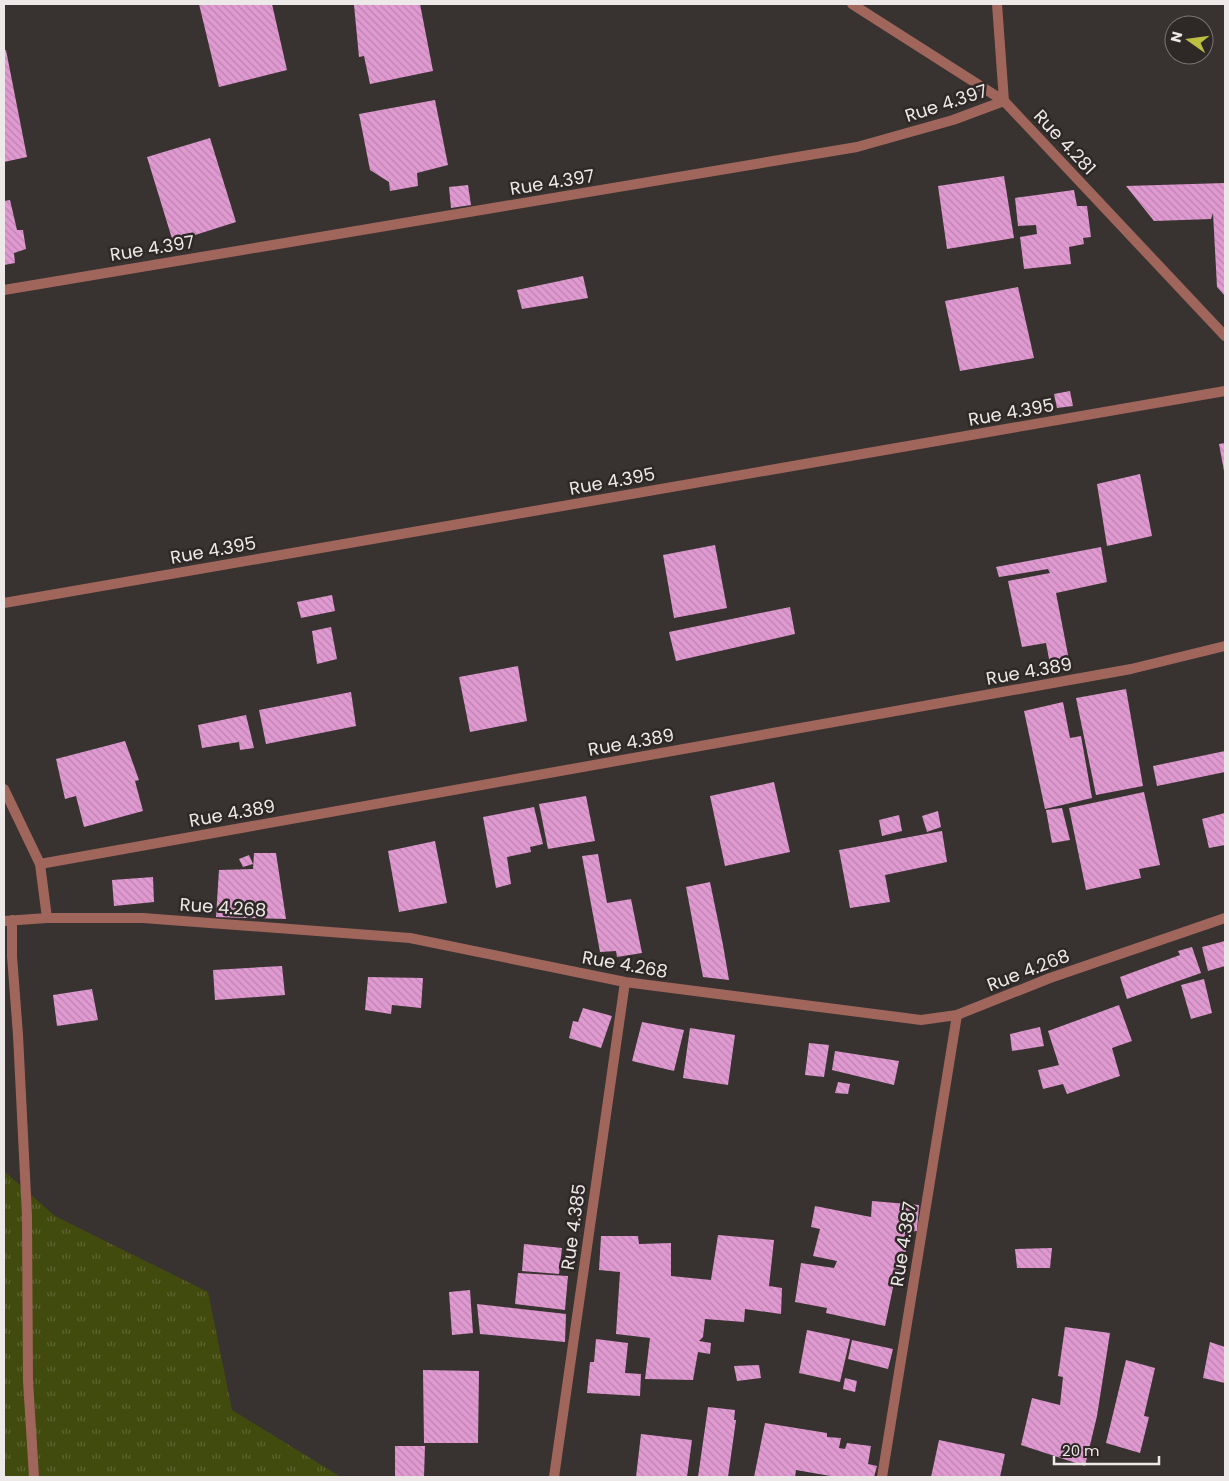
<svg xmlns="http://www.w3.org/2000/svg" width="1229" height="1481" font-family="Poppins,sans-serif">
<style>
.grass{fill:url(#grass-tufts)}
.building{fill:url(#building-back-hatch)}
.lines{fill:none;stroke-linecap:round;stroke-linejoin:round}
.minor{stroke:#a0665c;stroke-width:10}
.labels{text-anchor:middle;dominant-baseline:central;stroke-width:5;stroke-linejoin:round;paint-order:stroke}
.street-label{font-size:18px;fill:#ede9e8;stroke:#2e2826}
</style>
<defs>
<pattern id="grass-tufts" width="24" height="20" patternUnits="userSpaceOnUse" patternTransform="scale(1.25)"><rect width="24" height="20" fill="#424b0e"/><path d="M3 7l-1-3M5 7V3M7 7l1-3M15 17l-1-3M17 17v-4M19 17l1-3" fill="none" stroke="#5e6531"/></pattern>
<pattern id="building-back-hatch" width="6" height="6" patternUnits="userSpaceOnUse" patternTransform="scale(1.25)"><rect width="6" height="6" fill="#e099d1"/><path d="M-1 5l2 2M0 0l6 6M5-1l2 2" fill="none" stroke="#ba84ae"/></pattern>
</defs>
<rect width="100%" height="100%" fill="#383230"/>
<path class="grass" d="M 4,1171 L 55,1216 L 208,1292 L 232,1410 L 341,1477 L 4,1477 Z"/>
<path class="building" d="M 199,4 L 272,4 L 287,70 L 219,87 Z
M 358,4 L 420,4 L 433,71 L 370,84 L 364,56 L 359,57 L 354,5 Z
M 4,50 L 6,50 L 27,157 L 4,162 Z
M 435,100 L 448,165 L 417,173 L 418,186 L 390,191 L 389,182 L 370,170 L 359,114 Z
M 210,138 L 236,222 L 173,242 L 147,157 Z
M 1004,176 L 1014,238 L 947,249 L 938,186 Z
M 1225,183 L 1225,296 L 1217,287 L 1213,213 L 1211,219 L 1154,221 L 1126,186 Z
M 468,185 L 471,205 L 451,208 L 449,187 Z
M 1074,190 L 1077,206 L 1087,206 L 1091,237 L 1083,238 L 1084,244 L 1069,247 L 1071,264 L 1024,269 L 1020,237 L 1037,234 L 1036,225 L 1018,226 L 1015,198 Z
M 10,200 L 17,230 L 23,230 L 26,249 L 14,253 L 15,263 L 4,265 L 4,201 Z
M 583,276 L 588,298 L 522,309 L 517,290 Z
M 1018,287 L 1034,358 L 960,371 L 945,301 Z
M 1070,391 L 1073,406 L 1057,408 L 1054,394 Z
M 1225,443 L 1225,471 L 1224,471 L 1219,444 Z
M 1140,474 L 1152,536 L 1107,546 L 1097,484 Z
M 715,545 L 727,608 L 674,618 L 663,555 Z
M 1101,547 L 1107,582 L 1056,593 L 1069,660 L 1050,664 L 1046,643 L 1022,647 L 1008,581 L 1050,573 L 1048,569 L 999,577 L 996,567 Z
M 332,595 L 335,611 L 301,618 L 297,602 Z
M 790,607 L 795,634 L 676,661 L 669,632 Z
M 331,627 L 337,659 L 317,664 L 312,631 Z
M 518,666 L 527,721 L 470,732 L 459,677 Z
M 1126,689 L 1143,786 L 1096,795 L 1076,698 Z
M 351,692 L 356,726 L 266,744 L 259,710 Z
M 1063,702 L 1070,738 L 1081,736 L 1092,798 L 1045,809 L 1024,711 Z
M 246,715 L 254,748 L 240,750 L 239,742 L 202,748 L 198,725 Z
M 125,741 L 139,780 L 135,781 L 143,811 L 84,827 L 76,796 L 65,799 L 56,759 Z
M 1225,751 L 1225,772 L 1157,786 L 1153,766 Z
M 774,782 L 790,852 L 725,866 L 710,796 Z
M 1144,792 L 1160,865 L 1139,869 L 1141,878 L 1086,890 L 1069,808 Z
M 586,796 L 595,841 L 548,849 L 539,804 Z
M 534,807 L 543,844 L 530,847 L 531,852 L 507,857 L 511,884 L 496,888 L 483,817 Z
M 1062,808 L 1070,840 L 1052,843 L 1046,810 Z
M 938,811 L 941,827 L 927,832 L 922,816 Z
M 1225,813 L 1225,845 L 1209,848 L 1202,819 Z
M 899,815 L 902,831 L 882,836 L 879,820 Z
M 942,831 L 947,862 L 885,875 L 890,902 L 850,908 L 839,850 Z
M 435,841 L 447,903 L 399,912 L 388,851 Z
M 254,853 L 276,853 L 286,919 L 216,917 L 219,870 L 253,869 Z
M 598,854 L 607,903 L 631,899 L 642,953 L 617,957 L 616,951 L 600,952 L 582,856 Z
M 249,855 L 253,864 L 243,867 L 239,859 Z
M 153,877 L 154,902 L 114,906 L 112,880 Z
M 710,882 L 723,945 L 729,980 L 703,977 L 686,887 Z
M 1225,941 L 1225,966 L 1208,971 L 1202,947 Z
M 1192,947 L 1201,973 L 1127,999 L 1120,977 L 1180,955 L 1178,951 Z
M 282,966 L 285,995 L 215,1000 L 213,970 Z
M 368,977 L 423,978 L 421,1008 L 392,1005 L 391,1014 L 365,1010 Z
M 1204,979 L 1212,1013 L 1191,1019 L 1181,985 Z
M 92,989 L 98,1020 L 57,1026 L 53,995 Z
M 1119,1005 L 1132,1041 L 1112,1048 L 1120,1076 L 1067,1094 L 1063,1084 L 1043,1089 L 1038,1070 L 1059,1065 L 1048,1031 Z
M 583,1008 L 612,1016 L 601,1048 L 569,1038 L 573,1021 L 578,1022 Z
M 642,1022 L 684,1030 L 674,1071 L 632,1061 Z
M 1040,1027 L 1044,1046 L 1012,1051 L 1010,1034 Z
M 690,1028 L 735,1035 L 728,1085 L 683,1078 Z
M 809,1043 L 829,1045 L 824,1077 L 805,1075 Z
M 835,1051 L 899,1061 L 894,1085 L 832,1070 Z
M 838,1082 L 850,1084 L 848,1094 L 835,1093 Z
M 872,1201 L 919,1205 L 917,1231 L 906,1232 L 903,1246 L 907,1247 L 899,1274 L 896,1273 L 885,1326 L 826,1313 L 827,1308 L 795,1302 L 801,1263 L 834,1268 L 837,1261 L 813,1256 L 820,1229 L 811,1227 L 815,1206 L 871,1217 Z
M 718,1235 L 774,1240 L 769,1286 L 782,1288 L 781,1314 L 745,1309 L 744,1322 L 705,1319 L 703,1337 L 699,1341 L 711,1343 L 710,1354 L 698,1352 L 693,1380 L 645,1379 L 650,1338 L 616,1334 L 620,1272 L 599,1270 L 601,1236 L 638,1236 L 639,1244 L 671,1243 L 671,1276 L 711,1280 Z
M 524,1244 L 562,1248 L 559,1274 L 522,1271 Z
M 1052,1248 L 1050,1268 L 1017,1268 L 1015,1249 Z
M 518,1273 L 568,1276 L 565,1310 L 515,1304 Z
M 470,1290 L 473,1333 L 452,1335 L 449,1292 Z
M 477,1304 L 566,1314 L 565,1342 L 480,1334 Z
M 1065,1327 L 1110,1333 L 1097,1416 L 1085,1466 L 1021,1445 L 1032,1398 L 1060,1405 L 1063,1377 L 1058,1376 Z
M 807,1330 L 850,1339 L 840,1382 L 799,1373 Z
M 596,1339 L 628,1343 L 625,1373 L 641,1374 L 640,1396 L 587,1393 L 590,1362 L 594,1362 Z
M 852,1340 L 893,1349 L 888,1369 L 848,1359 Z
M 1210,1342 L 1225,1347 L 1225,1383 L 1203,1378 Z
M 1126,1360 L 1155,1368 L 1144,1416 L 1149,1417 L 1140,1453 L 1106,1443 Z
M 759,1365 L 761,1378 L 737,1381 L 734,1366 Z
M 423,1370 L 479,1371 L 478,1443 L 424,1443 Z
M 845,1378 L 857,1381 L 855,1392 L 843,1389 Z
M 708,1407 L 735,1410 L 734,1420 L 736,1420 L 728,1477 L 698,1477 Z
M 765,1423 L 827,1433 L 827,1437 L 841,1438 L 839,1448 L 845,1449 L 847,1443 L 871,1446 L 868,1464 L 877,1466 L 874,1477 L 836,1477 L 796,1470 L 795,1477 L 754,1477 Z
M 641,1434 L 692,1440 L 687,1477 L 636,1477 Z
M 939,1440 L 1005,1454 L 1000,1477 L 931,1477 Z
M 395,1446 L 425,1446 L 424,1477 L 395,1477 Z"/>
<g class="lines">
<path class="minor" d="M 852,4 L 1004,101 L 1225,336
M 4,290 L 857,147 L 953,120 L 1004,101 L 997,4
M 4,603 L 1225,391
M 4,789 L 40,864 L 47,918
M 40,864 L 1131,669 L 1225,646
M 12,920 L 12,956 L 18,1035 L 27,1216 L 28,1381 L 34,1477
M 4,921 L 47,918 L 143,918 L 410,938 L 625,982 L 921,1020 L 957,1015 L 1050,978 L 1225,918
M 554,1477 L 625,982
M 882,1477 L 957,1015"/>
</g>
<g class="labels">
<g class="street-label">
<text transform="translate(946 103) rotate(-18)">Rue 4.397</text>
<text transform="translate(1065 142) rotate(47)">Rue 4.281</text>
<text transform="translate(552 182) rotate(-9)">Rue 4.397</text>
<text transform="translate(152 248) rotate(-9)">Rue 4.397</text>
<text transform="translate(1011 412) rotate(-10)">Rue 4.395</text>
<text transform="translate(612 481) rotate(-10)">Rue 4.395</text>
<text transform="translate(213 550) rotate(-10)">Rue 4.395</text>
<text transform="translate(1029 671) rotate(-10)">Rue 4.389</text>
<text transform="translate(631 742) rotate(-10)">Rue 4.389</text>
<text transform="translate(232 813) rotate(-10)">Rue 4.389</text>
<text transform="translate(223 907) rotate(4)">Rue 4.268</text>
<text transform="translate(625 964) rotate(10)">Rue 4.268</text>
<text transform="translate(1028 970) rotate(-21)">Rue 4.268</text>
<text transform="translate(573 1227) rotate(-82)">Rue 4.385</text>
<text transform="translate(903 1244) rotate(-81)">Rue 4.387</text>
</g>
</g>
<rect width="1229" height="1481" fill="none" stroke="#ede9e8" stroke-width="10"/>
<g transform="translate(1189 40) rotate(284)"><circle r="24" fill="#2e2826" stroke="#7a7574"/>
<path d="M0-4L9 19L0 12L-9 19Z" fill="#bdbf43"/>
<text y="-8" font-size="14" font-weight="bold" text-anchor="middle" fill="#ede9e8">N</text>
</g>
<path d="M1054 1456v8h105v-8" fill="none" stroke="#ede9e8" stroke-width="2.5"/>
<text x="1062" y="1456" font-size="15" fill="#ede9e8" stroke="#2e2826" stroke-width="4" paint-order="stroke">20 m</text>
</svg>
